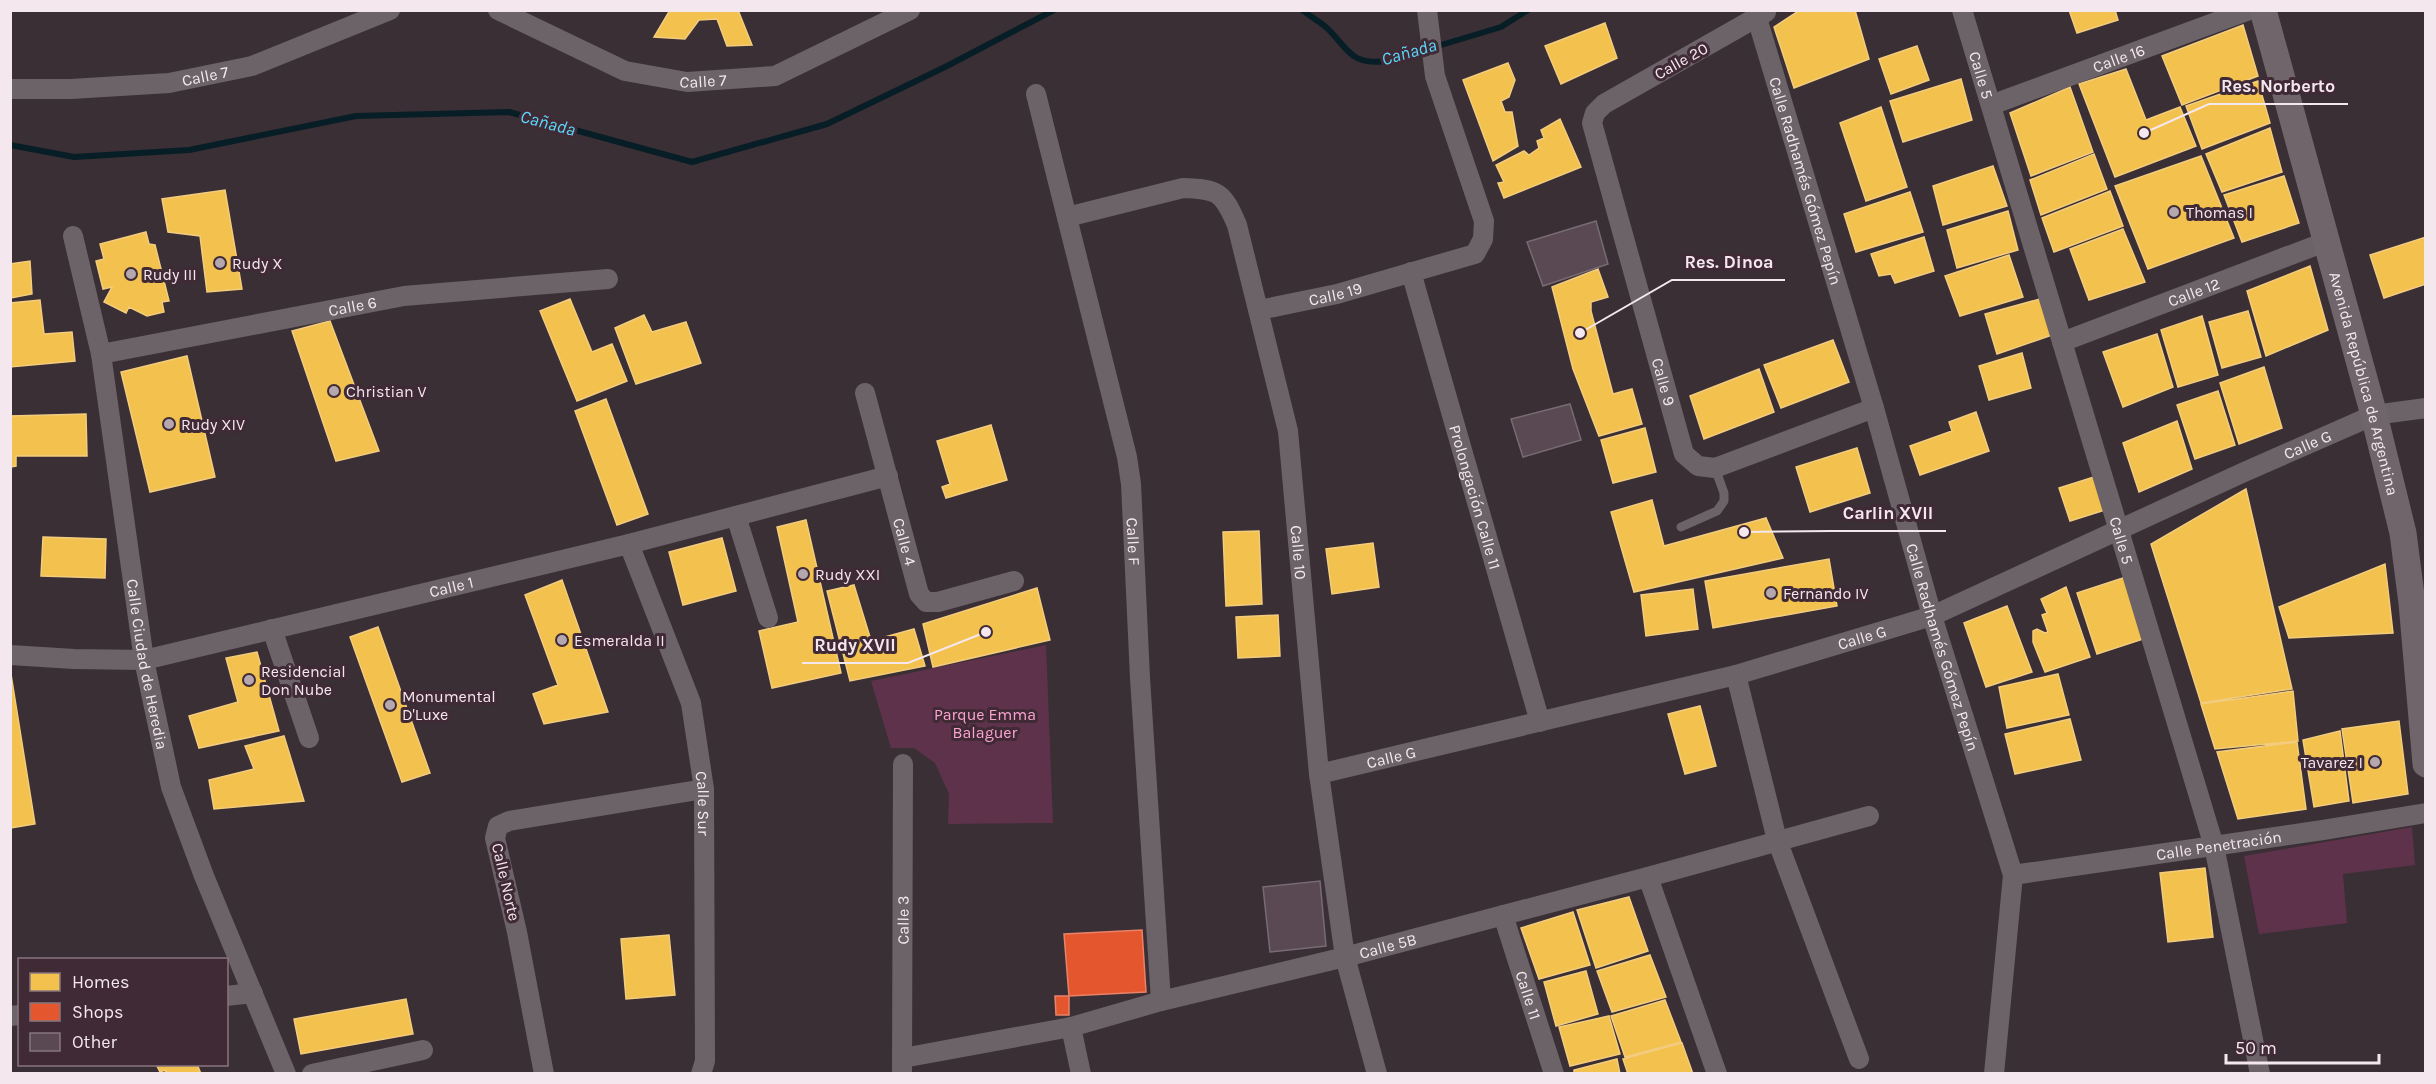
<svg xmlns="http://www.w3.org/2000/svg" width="2436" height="1084" font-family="Karla,sans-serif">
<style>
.green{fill:#5f324b}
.homes{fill:#f2c14e;stroke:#f3cc7e;stroke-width:1.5}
.shops{fill:#e4572e;stroke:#e98268;stroke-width:1.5}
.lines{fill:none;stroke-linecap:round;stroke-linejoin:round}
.stream{stroke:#071e26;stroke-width:6}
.building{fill:#5a4952;stroke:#766c71;stroke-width:1.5}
.service{stroke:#6c6368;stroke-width:9}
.minor{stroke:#6c6368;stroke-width:20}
.secondary{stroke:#70656b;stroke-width:27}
.poi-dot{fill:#b4a7ad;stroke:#3f2a35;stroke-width:2}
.labels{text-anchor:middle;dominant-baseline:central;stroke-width:6;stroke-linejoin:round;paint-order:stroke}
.street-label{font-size:16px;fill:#f5e7ee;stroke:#3f2a35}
.poi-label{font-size:16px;fill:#f5e7ee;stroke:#3f2a35;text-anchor:start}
.park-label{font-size:16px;fill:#fca3d2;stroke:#3f2a35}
.water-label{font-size:18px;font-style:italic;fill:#5bd8fb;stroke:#3f2a35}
.leader{fill:none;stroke:#f5e7ee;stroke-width:2}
.callout-dot{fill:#f5e7ee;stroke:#3f2a35;stroke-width:2}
.callout-label{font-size:18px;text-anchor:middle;font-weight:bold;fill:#f5e7ee;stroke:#3f2a35;stroke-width:6;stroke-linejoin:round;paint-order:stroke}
</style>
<rect width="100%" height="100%" fill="#3a2f35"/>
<path class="green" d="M 1046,645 L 1053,823 L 948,824 L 949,794 L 935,763 L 914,748 L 891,748 L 871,681 Z
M 2412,827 L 2415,865 L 2343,874 L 2347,923 L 2259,934 L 2244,856 Z"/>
<path class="homes" d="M 670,10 L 738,10 L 752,45 L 727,46 L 717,19 L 699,20 L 685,39 L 654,37 Z
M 1800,10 L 1855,10 L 1869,59 L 1794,88 L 1774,27 Z
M 2069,10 L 2115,10 L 2118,20 L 2077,33 Z
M 1605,23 L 1617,58 L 1561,84 L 1545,46 Z
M 2243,25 L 2258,76 L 2182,105 L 2162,56 Z
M 1917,46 L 1929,80 L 1891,94 L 1879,59 Z
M 1508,63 L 1515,80 L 1509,97 L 1501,101 L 1505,112 L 1512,112 L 1518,146 L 1493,161 L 1463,80 Z
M 2126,69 L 2146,120 L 2180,107 L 2196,146 L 2115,177 L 2079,84 Z
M 1961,79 L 1972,120 L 1903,142 L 1890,101 Z
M 2258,81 L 2270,123 L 2202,149 L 2186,106 Z
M 2070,87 L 2093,152 L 2031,176 L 2010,113 Z
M 1881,107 L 1907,187 L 1866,201 L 1840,123 Z
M 1560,119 L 1581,167 L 1504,198 L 1498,183 L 1504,182 L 1496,165 L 1524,151 L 1529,155 L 1539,148 L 1537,141 L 1544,138 L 1541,130 Z
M 2270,128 L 2282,172 L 2222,192 L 2206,154 Z
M 2094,154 L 2107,189 L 2041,215 L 2030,180 Z
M 2201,156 L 2234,238 L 2148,269 L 2115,186 Z
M 1993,166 L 2007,206 L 1943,225 L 1933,186 Z
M 2284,176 L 2299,223 L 2242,242 L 2224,195 Z
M 225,190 L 242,289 L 207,292 L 200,236 L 168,232 L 162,199 Z
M 2110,191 L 2123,226 L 2054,252 L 2042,218 Z
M 1910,192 L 1923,232 L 1856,252 L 1844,214 Z
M 2008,211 L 2018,250 L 1957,268 L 1947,230 Z
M 2123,229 L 2145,282 L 2089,300 L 2070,249 Z
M 146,232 L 149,244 L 155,245 L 169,301 L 162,302 L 164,312 L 147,316 L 129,307 L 126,313 L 104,302 L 112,287 L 103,289 L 96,261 L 104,259 L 100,244 Z
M 1924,237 L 1934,271 L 1895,283 L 1891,274 L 1879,276 L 1871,254 Z
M 2426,237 L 2426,284 L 2384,298 L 2370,255 Z
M 2009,255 L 2023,297 L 1960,316 L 1945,276 Z
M 30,261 L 32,294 L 10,298 L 10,264 Z
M 2310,266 L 2328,330 L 2266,356 L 2247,291 Z
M 1598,269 L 1608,297 L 1591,302 L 1591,311 L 1613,394 L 1632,389 L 1642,424 L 1599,436 L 1573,369 L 1552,287 Z
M 570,299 L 592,352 L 612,344 L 627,381 L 577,401 L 540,311 Z
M 2040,299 L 2052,335 L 1997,354 L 1985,314 Z
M 40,300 L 44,334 L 72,332 L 75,361 L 10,367 L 10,303 Z
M 2248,311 L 2261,357 L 2222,368 L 2209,322 Z
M 644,315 L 652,332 L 686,322 L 701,363 L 636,384 L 615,328 Z
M 2202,316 L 2218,375 L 2178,387 L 2161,330 Z
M 330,321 L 379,451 L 336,461 L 292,331 Z
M 2157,334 L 2173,387 L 2123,407 L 2103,352 Z
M 1833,340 L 1849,382 L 1781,408 L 1764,365 Z
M 2022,353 L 2031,388 L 1989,400 L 1979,366 Z
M 187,356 L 215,477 L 150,492 L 121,372 Z
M 2264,367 L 2282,428 L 2239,444 L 2220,383 Z
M 1759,369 L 1774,412 L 1704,439 L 1690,396 Z
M 2218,391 L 2235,445 L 2195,459 L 2177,405 Z
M 606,399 L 648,514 L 617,525 L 575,411 Z
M 1976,412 L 1989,451 L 1920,475 L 1910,446 L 1952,431 L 1949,422 Z
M 86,414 L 87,456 L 16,456 L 16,466 L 10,467 L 10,416 Z
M 2177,421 L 2192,469 L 2139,492 L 2123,443 Z
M 991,425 L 1007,480 L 946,498 L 942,487 L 950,484 L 937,441 Z
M 1645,428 L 1656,472 L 1613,483 L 1601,440 Z
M 1857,448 L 1870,493 L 1810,512 L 1796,467 Z
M 2094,477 L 2105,510 L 2070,521 L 2059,488 Z
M 2246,489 L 2292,689 L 2201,703 L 2151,544 Z
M 1652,500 L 1664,546 L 1766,518 L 1783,558 L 1634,592 L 1611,512 Z
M 806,520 L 841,673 L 772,688 L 759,631 L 798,622 L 777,527 Z
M 1259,531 L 1262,604 L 1226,606 L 1223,532 Z
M 43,537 L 106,539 L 105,578 L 41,576 Z
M 722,538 L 736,591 L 683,605 L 669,552 Z
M 1373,543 L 1379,587 L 1332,594 L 1326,549 Z
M 1829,559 L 1837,606 L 1713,628 L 1705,581 Z
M 2385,564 L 2393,633 L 2289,638 L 2279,607 Z
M 2126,577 L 2146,638 L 2097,654 L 2077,593 Z
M 562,580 L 608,712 L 544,724 L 533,694 L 558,685 L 525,595 Z
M 854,585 L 874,650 L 885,649 L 881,638 L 914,629 L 925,666 L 850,681 L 827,591 Z
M 2066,587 L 2090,657 L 2045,672 L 2033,642 L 2033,631 L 2037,629 L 2045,633 L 2048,632 L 2042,615 L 2047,613 L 2041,599 Z
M 1037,588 L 1050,640 L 933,667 L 923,624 Z
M 1693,589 L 1698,629 L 1646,636 L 1641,595 Z
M 2007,606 L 2032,672 L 1986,687 L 1964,623 Z
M 1278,615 L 1280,656 L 1238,658 L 1236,617 Z
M 378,627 L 430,773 L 402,782 L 350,637 Z
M 257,652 L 279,731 L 199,748 L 189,716 L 238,702 L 226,658 Z
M 10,668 L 35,824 L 10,828 Z
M 2058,674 L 2069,715 L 2007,728 L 1999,687 Z
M 2293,691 L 2298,741 L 2215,749 L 2201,704 Z
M 1700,706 L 1716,766 L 1685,774 L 1668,714 Z
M 2070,719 L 2081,760 L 2015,774 L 2005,734 Z
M 2399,721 L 2408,794 L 2353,803 L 2342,729 Z
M 2340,731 L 2349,801 L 2314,807 L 2303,740 Z
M 284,736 L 304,801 L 214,809 L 209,780 L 254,769 L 245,746 Z
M 2297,742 L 2306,809 L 2238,819 L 2217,752 Z
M 2205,868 L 2213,937 L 2168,942 L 2160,873 Z
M 1629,897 L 1648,951 L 1596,968 L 1577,910 Z
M 1573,912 L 1590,965 L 1539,979 L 1521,928 Z
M 669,935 L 675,995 L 626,999 L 621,939 Z
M 1650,955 L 1666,997 L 1612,1012 L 1597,971 Z
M 1586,971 L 1598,1014 L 1556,1026 L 1544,982 Z
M 406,999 L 413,1034 L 301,1054 L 294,1019 Z
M 1665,1000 L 1681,1042 L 1625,1057 L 1611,1016 Z
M 1609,1016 L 1620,1054 L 1570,1066 L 1559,1027 Z
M 1682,1043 L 1693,1074 L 1628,1074 L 1623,1059 Z
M 1617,1059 L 1620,1074 L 1574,1074 L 1574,1070 Z
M 156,1064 L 197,1064 L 201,1074 L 166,1074 L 165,1070 L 160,1072 Z"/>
<path class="shops" d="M 1142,930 L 1146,992 L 1069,996 L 1064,934 Z
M 1055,996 L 1069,996 L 1069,1015 L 1056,1015 Z"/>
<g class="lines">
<path class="stream" d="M 1302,10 C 1311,17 1322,23 1329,30 C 1351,53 1352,65 1388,61 L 1501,27 L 1528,10
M 10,145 L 74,157 L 189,150 L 356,116 L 509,112 L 692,162 L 827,124 L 945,67 L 1054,10"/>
</g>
<path class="building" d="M 1596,221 L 1608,264 L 1543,286 L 1527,242 Z
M 1570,404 L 1581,440 L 1523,457 L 1511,419 Z
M 1320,881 L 1326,946 L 1270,952 L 1263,887 Z"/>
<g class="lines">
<path class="service" d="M 1681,527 L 1717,511 L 1724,501 L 1724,493 L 1715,468"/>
<g class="minor">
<path id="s1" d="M 498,10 L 625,71 L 687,82 L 775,76 L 910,10"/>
<path id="s2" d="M 1962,10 L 2214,846 L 2260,1074"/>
<path id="s3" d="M 1766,12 L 1604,104 L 1595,113 L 1592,123 L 1684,454 L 1698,466 L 1715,468 L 1874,408"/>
<path id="s4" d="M 1757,18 L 1874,408 L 1932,616 L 2013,875 L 1994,1074"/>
<path id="s5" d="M 10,89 L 71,89 L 169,83 L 252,66 L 390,10"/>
<path id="s6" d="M 1036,94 L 1127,457 L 1131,484 L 1140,678 L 1161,1001"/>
<path id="s7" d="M 1991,105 L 2249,10"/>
<path id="s8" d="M 1067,217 L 1183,188 C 1218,189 1223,192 1237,225 L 1288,431 L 1319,774 L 1345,957 L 1377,1074"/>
<path id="s9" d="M 73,236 L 101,354 L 144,660 L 171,787 L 204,876 L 286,1074"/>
<path id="s10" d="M 1411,272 L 1540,722"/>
<path id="s11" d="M 1259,310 L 1337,294 L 1475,254 L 1483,239 L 1484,221 L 1435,76 L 1427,10"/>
<path id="s12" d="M 2062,342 L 2325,242"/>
<path id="s13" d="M 101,354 L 404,296 L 608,279"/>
<path id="s14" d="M 865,393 L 919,594 L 926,602 L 938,602 L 1014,581"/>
<path d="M 736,516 L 768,618"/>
<path id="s15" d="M 629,544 L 691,703 L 704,789 L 705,1061 L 701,1074"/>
<path d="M 272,629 L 309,738"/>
<path id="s16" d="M 10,655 L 74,659 L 144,660 L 629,544 L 888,476"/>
<path d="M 1736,675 L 1777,840 L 1859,1059"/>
<path id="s17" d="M 1319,774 L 1736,675 L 1932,616 L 2242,473 L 2374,415 L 2426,408"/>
<path id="s18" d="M 2013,875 L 2323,830 L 2426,813"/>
<path d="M 1648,877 L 1717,1074"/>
<path id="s19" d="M 1503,915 L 1554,1074"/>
<path d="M 226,996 L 253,993"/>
<path d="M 10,1016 L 20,1015"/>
<path d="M 1071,1027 L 1081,1074"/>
<path id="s20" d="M 903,1058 L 1071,1027 L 1161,1001 L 1345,957 L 1648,877 L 1869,816"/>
<path d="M 312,1074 L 423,1050"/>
<path d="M 544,1074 L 517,932 L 495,838 L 498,826 L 509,821 L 704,789"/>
<path id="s21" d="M 902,1074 L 903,764"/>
</g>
<path class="secondary" id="s22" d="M 2263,10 L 2374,415 L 2403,533 L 2412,603 L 2426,764"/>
</g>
<g class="poi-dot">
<circle cx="2174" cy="212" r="6"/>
<circle cx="220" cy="263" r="6"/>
<circle cx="131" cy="274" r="6"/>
<circle cx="334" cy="391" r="6"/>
<circle cx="169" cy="424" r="6"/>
<circle cx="803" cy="574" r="6"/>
<circle cx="1771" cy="593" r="6"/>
<circle cx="562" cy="640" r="6"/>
<circle cx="249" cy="680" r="6"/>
<circle cx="390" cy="705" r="6"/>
<circle cx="2375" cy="762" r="6"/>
</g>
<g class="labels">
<g class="street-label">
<text stroke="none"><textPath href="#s7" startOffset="136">Calle 16</textPath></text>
<text transform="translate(1681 61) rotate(-29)">Calle 20</text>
<text stroke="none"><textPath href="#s2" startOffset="68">Calle 5</textPath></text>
<text stroke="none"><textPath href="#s5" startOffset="196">Calle 7</textPath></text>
<text stroke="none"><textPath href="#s1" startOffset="220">Calle 7</textPath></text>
<text stroke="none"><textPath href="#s4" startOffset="170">Calle Radhamés Gómez Pepín</textPath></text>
<text stroke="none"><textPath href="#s12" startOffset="141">Calle 12</textPath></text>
<text stroke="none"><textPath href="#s11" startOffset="78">Calle 19</textPath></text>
<text stroke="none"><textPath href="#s13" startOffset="256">Calle 6</textPath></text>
<text stroke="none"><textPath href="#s3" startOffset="478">Calle 9</textPath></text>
<text stroke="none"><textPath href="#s22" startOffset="387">Avenida República de Argentina</textPath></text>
<text stroke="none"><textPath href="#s17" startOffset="1046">Calle G</textPath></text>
<text stroke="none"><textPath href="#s10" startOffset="234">Prolongación Calle 11</textPath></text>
<text stroke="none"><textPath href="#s2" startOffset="554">Calle 5</textPath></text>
<text stroke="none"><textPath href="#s14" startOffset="154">Calle 4</textPath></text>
<text stroke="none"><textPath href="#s6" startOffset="459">Calle F</textPath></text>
<text stroke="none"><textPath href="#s8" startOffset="526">Calle 10</textPath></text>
<text stroke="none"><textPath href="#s16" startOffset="450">Calle 1</textPath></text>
<text stroke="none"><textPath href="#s17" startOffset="560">Calle G</textPath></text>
<text stroke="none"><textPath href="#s4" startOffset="656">Calle Radhamés Gómez Pepín</textPath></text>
<text stroke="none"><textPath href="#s9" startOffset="435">Calle Ciudad de Heredia</textPath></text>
<text stroke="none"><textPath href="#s17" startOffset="74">Calle G</textPath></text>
<text stroke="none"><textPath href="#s15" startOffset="272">Calle Sur</textPath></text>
<text stroke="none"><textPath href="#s18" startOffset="208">Calle Penetración</textPath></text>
<text transform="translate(506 882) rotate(77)">Calle Norte</text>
<text stroke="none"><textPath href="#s21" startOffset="154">Calle 3</textPath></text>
<text stroke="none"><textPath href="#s20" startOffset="498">Calle 5B</textPath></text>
<text stroke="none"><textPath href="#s19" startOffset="84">Calle 11</textPath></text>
</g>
<g class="poi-label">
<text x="2186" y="212">Thomas I</text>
<text x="232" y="263">Rudy X</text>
<text x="143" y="274">Rudy III</text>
<text x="346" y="391">Christian V</text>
<text x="181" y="424">Rudy XIV</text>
<text x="815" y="574">Rudy XXI</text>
<text x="1783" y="593">Fernando IV</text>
<text x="574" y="640">Esmeralda II</text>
<text x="261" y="671">Residencial<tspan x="261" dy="18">Don Nube</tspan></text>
<text x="402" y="696">Monumental<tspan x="402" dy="18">D'Luxe</tspan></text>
<text x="2363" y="762" text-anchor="end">Tavarez I</text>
</g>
<g class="park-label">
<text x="985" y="714">Parque Emma<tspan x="985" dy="18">Balaguer</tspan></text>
</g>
<g class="water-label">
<text transform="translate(1409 52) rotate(-16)">Cañada</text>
<text transform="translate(548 123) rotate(15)">Cañada</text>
</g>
</g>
<path class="leader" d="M2144 133L2209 104H2348M1580 333L1672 280H1785M1744 532L1831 531H1946M986 632L908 663H802"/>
<g class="callout-dot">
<circle cx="2144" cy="133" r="6"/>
<circle cx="1580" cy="333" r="6"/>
<circle cx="1744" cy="532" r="6"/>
<circle cx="986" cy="632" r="6"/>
</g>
<g class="callout-label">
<text x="2278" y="92">Res. Norberto</text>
<text x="1729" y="268">Res. Dinoa</text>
<text x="1888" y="519">Carlin XVII</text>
<text x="855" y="651">Rudy XVII</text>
</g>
<rect width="2436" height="1084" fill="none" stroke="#f5e7ee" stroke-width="24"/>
<rect x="18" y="958" width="210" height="108" fill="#3f2a35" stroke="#88767f" stroke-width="1.5"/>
<rect x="30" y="973" width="30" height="18" fill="#f2c14e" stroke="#88767f" stroke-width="1.5"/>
<text x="72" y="988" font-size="18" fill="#f5e7ee">Homes</text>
<rect x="30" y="1003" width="30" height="18" fill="#e4572e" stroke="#88767f" stroke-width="1.5"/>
<text x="72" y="1018" font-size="18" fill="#f5e7ee">Shops</text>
<rect x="30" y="1033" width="30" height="18" fill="#5a4952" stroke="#88767f" stroke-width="1.5"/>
<text x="72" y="1048" font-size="18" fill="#f5e7ee">Other</text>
<path d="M2226 1054v9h153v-9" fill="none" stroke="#f5e7ee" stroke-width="3"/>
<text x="2235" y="1054" font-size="18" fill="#f5e7ee" stroke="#3f2a35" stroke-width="4.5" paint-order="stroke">50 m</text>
</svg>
